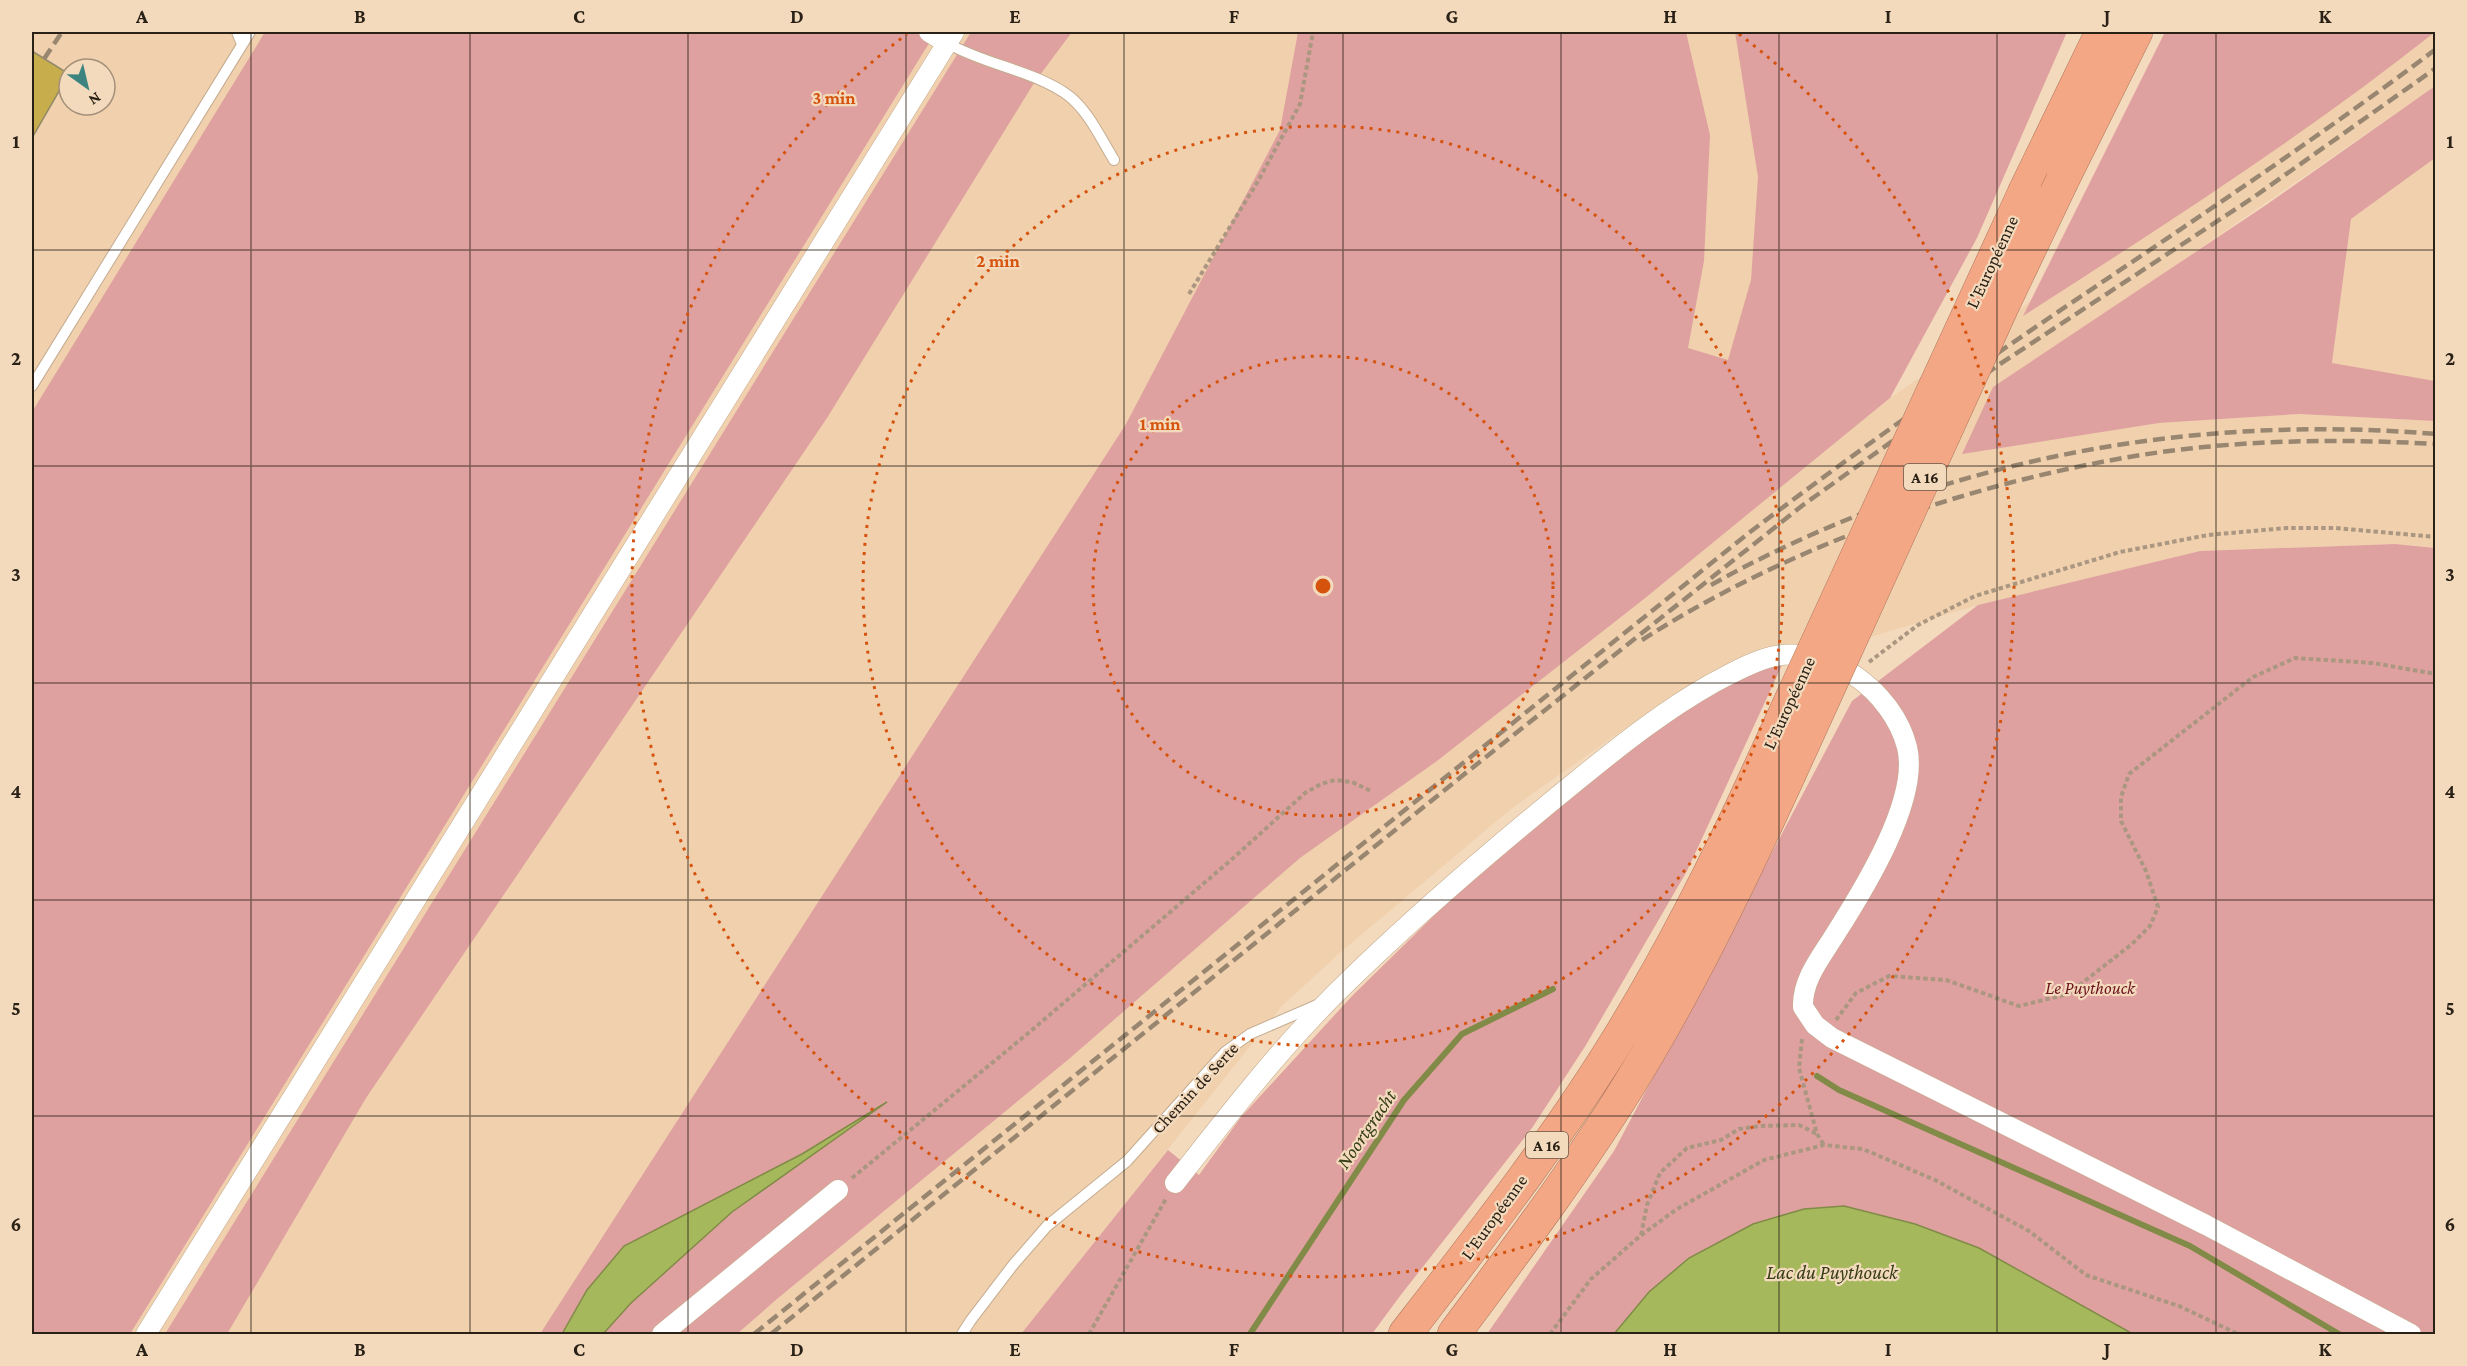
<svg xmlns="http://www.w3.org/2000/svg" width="2467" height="1366" font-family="'Crimson Pro',serif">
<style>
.built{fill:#f0d0ad;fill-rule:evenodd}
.green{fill:#dfa19f}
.water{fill:#a6b85c;stroke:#818b47;stroke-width:1.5}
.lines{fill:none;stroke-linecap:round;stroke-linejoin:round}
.stream{stroke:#818b47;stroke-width:6}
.building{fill:#c8ad4d;stroke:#938a68;stroke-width:1.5}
.lane-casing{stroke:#c5ac90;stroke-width:12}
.street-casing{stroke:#c5ac90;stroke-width:21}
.highway-casing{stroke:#ad785e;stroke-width:34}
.path{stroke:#ab9781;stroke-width:4;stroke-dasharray:4.5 3;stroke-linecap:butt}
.lane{stroke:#fff;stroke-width:10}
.street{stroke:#fff;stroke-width:20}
.highway{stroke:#f3a785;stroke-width:33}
.rail{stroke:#988671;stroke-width:4.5;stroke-dasharray:12 6;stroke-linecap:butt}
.highway-bridge-casing{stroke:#ad785e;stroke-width:34;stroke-linecap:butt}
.highway-bridge{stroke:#f3a785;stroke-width:33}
.grid{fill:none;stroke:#2a2116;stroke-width:1.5;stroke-opacity:0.55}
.ring{fill:none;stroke:#d5530d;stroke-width:3;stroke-dasharray:3 6}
.labels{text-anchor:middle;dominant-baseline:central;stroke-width:4.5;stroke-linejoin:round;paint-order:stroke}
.shield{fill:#f4dabd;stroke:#675848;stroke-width:1.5}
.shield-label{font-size:16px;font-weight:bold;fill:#2a2116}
.street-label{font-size:18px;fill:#2a2116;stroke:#f4dabd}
.park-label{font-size:18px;font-style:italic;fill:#6c151e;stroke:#f4dabd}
.water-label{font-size:20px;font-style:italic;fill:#363e17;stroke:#f4dabd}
.centre{fill:#d5530d;stroke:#f4dabd;stroke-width:3}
.ring-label{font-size:18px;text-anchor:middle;font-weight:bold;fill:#d5530d;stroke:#f4dabd;stroke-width:4.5;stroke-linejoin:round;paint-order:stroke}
.neatline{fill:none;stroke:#2a2116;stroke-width:2}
.grid-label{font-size:20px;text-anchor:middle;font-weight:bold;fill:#2a2116}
</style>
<rect width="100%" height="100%" fill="#f4dabd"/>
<path class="built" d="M 32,32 L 1973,32 L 1946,276 L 647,1334 L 32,1334 ZM 69,69 L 105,69 L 105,105 L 69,105 Z
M 2416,32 L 2435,32 L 2435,86 L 2144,287 L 1962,453 L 2159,423 L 2299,414 L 2435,421 L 2435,548 L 2395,544 L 2200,551 L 1978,605 L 1671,696 L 1511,809 L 1342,951 L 1282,1006 L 1021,1334 L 737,1334 L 777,1299 L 1069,1059 L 1300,858 L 1437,761 L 1644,599 L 1890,398 L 2153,217 Z
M 2435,158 L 2435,381 L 2332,364 L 2351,219 Z"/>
<path class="green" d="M 265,32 L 936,32 L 130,1334 L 32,1334 L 32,412 Z
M 971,32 L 1072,32 L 1034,83 L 827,418 L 366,1098 L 227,1334 L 165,1334 Z
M 1298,32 L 1686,32 L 1710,135 L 1704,261 L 1688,348 L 1728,360 L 1751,280 L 1758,177 L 1735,32 L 2067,32 L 1977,238 L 1890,398 L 1644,599 L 1437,761 L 1300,858 L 1069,1059 L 777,1299 L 737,1334 L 540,1334 L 1126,424 L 1280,130 Z
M 2165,32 L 2435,32 C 2305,135 2163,226 2023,316 Z
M 2435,86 L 2435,158 L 2351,219 L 2332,363 L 2435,381 L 2435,421 L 2299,414 L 2159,423 L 1962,454 L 1993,387 L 2266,205 Z
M 2395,544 L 2435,548 L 2435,1334 L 1487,1334 L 1614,1151 L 1852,701 L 1978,605 L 2200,551 Z
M 1783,663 L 1687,871 L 1586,1045 L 1532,1128 L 1400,1296 L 1372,1334 L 1021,1334 L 1168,1150 L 1199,1175 L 1241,1117 L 1352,996 L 1453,897 L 1609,766 L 1664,701 Z"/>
<path class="water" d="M 887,1102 L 732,1212 L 631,1303 L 603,1334 L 562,1334 L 587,1290 L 624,1246 L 802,1154 Z
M 1844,1206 L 1915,1224 L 1979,1248 L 2133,1334 L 1614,1334 L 1649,1292 L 1689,1258 L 1753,1224 L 1804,1209 Z"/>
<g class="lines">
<path class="stream" d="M 1817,1076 L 1839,1090 L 2190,1246 L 2339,1334
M 1250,1334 L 1404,1100 L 1462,1034 L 1553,989"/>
</g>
<path class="building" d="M 32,51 L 69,74 L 32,138 Z"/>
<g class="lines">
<g class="lane-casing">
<path id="lane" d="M 237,32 L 242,44
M 947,43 C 985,65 1036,71 1069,96 C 1089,112 1101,139 1114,160
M 32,386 L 250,32
M 962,1334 L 971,1320 L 1013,1265 L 1047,1226 L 1127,1161 L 1225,1052 L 1250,1034 L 1317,1005"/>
</g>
<g class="street-casing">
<path id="street" d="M 929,32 L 947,43
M 1175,1183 C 1226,1118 1277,1052 1335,994 C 1412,918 1495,847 1579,779 C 1622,744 1665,710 1713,683 C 1732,673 1751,662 1771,657 C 1829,643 1893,692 1907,747 C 1920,799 1864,889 1836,933 C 1822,956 1802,979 1803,1007 L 1815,1025 L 1832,1038 L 2206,1225 L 2411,1334
M 146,1334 L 954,32
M 662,1334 L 838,1190"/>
</g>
<g class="highway-casing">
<path id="highway" d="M 2062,181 L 2136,32
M 2025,191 L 2102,32
M 1405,1334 C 1481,1236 1558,1138 1623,1031 C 1676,944 1721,854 1763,761
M 1454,1334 C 1514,1253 1575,1172 1629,1085 C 1690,986 1741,880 1789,775"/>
</g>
<path class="path" d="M 1189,294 L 1258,181 L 1300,104 L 1313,32
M 1869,662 L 1918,625 L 1975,596 L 2120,552 L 2208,535 L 2286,528 L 2335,528 L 2436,537
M 1836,1020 L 1856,993 L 1889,976 L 1946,980 L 2019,1006 L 2068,994 L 2132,944 L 2150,926 L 2158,907 L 2146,871 L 2121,821 L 2121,797 L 2129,774 L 2253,677 L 2295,658 L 2373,663 L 2436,674
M 1802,1039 L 1799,1068 L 1817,1134 L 1824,1145
M 852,1178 L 1026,1035 L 1230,861 L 1305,793 L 1321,784 L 1335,780 L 1352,782 L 1371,791
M 1641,1235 L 1647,1205 L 1660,1173 L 1687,1148 L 1721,1140 L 1739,1129 L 1760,1126 L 1799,1125 L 1817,1134
M 1089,1334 L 1167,1197
M 1550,1334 L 1591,1279 L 1640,1236 L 1677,1209 L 1764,1160 L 1824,1145 L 1863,1149 L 1935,1180 L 2029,1231 L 2086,1275 L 2179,1306 L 2238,1334"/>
<use href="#lane" class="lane"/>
<use href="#street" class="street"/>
<use href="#highway" class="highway"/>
<path class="rail" d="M 44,59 L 62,32
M 1711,585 C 1932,461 2183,413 2436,434
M 1642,640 C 1786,548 1955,488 2123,458 C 2226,440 2331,438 2436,444
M 754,1334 L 1750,532 C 1848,458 1947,387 2049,318 C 2179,230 2310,144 2436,49
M 771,1334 L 1462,776 L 1803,505 L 2000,364 L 2251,199 L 2436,68"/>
<g class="highway-bridge-casing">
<path id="highway-bridge" d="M 1763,761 L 2025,191
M 1789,775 L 2002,307 L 2062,181"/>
</g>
<use href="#highway-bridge" class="highway-bridge"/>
</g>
<path class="grid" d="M 251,32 L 251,1334M 470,32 L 470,1334M 688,32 L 688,1334M 906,32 L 906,1334M 1124,32 L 1124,1334M 1343,32 L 1343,1334M 1561,32 L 1561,1334M 1779,32 L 1779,1334M 1997,32 L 1997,1334M 2216,32 L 2216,1334M 32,250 L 2436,250M 32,466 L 2436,466M 32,683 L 2436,683M 32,900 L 2436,900M 32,1116 L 2436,1116"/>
<g class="ring">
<circle cx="1323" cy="586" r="230"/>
<circle cx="1323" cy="586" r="460"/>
<path d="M1739 34A691 691 0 1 1 907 34"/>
</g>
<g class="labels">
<g class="shield">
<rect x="1904" y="464" width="42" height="26" rx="4.5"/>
<rect x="1526" y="1132" width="42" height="26" rx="4.5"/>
</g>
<g class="shield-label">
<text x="1925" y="477">A 16</text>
<text x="1547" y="1145">A 16</text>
</g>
<g class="street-label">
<text transform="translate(1992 262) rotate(-65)">L'Européenne</text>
<text transform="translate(1789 703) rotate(-65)">L'Européenne</text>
<text transform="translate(1195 1088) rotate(-47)">Chemin de Serte</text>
<text transform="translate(1494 1217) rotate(-54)">L'Européenne</text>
</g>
<g class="park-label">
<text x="2090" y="988">Le Puythouck</text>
</g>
<g class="water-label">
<text transform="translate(1366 1129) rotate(-56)">Noortgracht</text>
<text x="1832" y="1272">Lac du Puythouck</text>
</g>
</g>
<circle cx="1323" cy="586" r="9" class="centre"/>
<g class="ring-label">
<text x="834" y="104">3 min</text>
<text x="998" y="267">2 min</text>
<text x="1160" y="430">1 min</text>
</g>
<rect width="2467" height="1366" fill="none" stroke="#f4dabd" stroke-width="66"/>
<g transform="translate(87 87) rotate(146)"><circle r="28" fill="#f4dabd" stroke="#a3907a" stroke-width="1.5"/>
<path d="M0-4.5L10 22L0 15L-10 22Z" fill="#3d8481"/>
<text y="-9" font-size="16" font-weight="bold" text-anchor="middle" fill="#2a2116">N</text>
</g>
<rect x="33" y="33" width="2401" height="1300" class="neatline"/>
<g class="grid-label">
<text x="142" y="23">A</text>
<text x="360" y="23">B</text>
<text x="579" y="23">C</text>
<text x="797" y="23">D</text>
<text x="1015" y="23">E</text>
<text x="1234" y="23">F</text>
<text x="1452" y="23">G</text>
<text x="1670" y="23">H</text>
<text x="1888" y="23">I</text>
<text x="2107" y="23">J</text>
<text x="2325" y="23">K</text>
<text x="16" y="148">1</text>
<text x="2450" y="148">1</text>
<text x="16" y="365">2</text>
<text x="2450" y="365">2</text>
<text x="16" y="581">3</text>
<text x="2450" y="581">3</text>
<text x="16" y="798">4</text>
<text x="2450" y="798">4</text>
<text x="16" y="1015">5</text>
<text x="2450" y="1015">5</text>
<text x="16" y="1231">6</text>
<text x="2450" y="1231">6</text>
<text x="142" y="1356">A</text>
<text x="360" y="1356">B</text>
<text x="579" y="1356">C</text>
<text x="797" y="1356">D</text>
<text x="1015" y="1356">E</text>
<text x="1234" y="1356">F</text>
<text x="1452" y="1356">G</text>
<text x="1670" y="1356">H</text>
<text x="1888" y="1356">I</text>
<text x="2107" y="1356">J</text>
<text x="2325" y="1356">K</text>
</g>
</svg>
